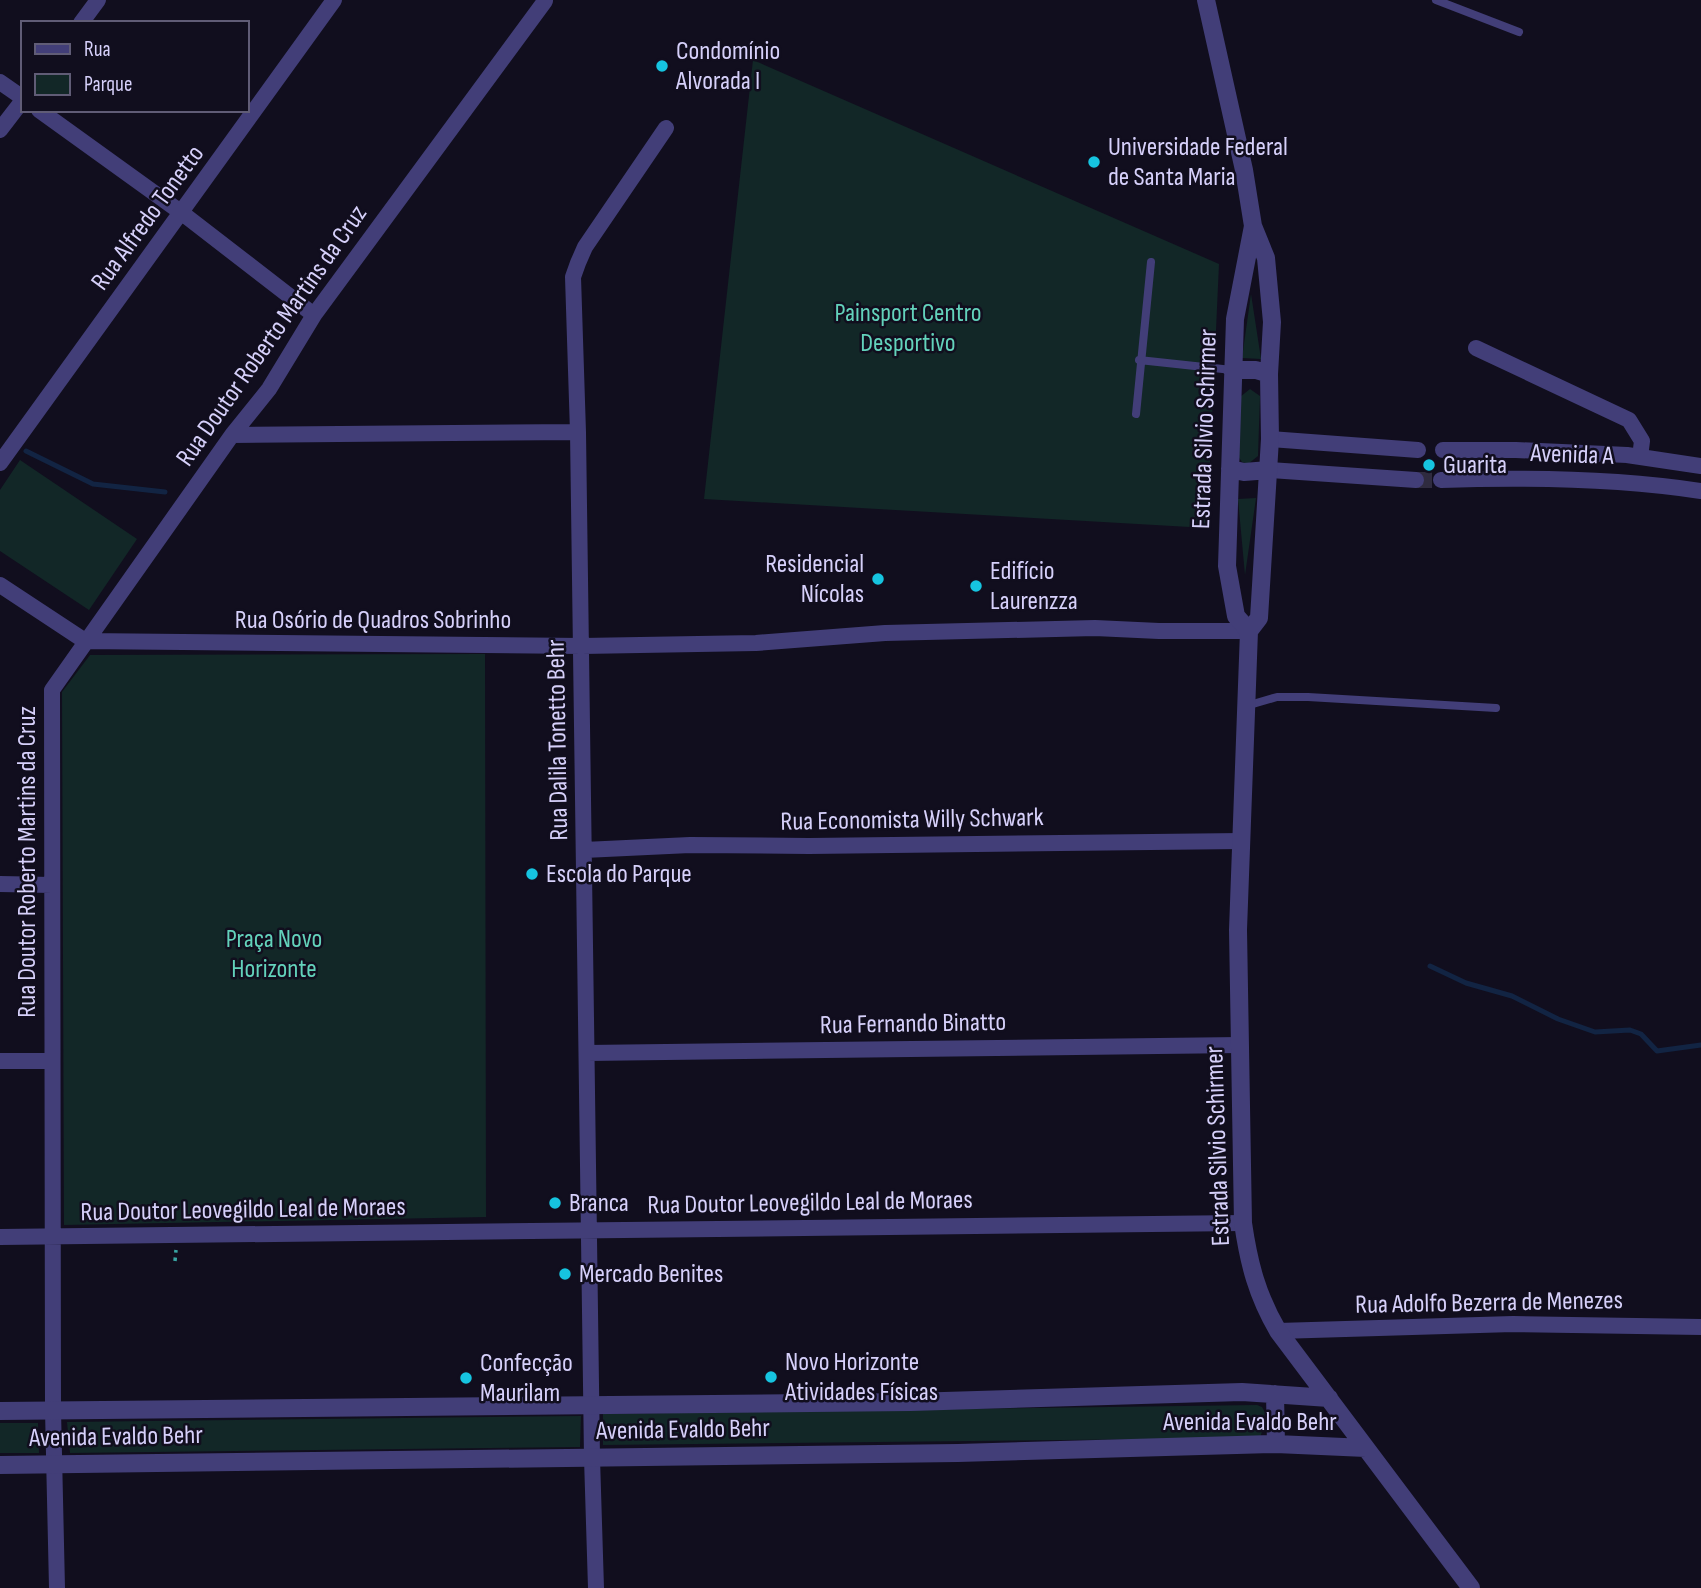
<svg xmlns="http://www.w3.org/2000/svg" width="1701" height="1588" font-family="'Sofia Sans Condensed',sans-serif">
<style>
.green{fill:#122727}
.lines{fill:none;stroke-linecap:round;stroke-linejoin:round}
.stream{stroke:#122443;stroke-width:5}
.minor-tunnel{stroke:#2f2b3f;stroke-width:16;stroke-dasharray:16 8;stroke-linecap:butt}
.path{stroke:#39a5a3;stroke-width:3.5;stroke-dasharray:3.5 5;stroke-linecap:butt}
.service{stroke:#423e78;stroke-width:8}
.minor{stroke:#423e78;stroke-width:16}
.tertiary{stroke:#423e78;stroke-width:18}
.poi-dot{fill:#16c4e0;stroke:#110e1e;stroke-width:2.5}
.labels{text-anchor:middle;dominant-baseline:central;stroke-width:5;stroke-linejoin:round;paint-order:stroke}
.poi-label{font-size:26px;fill:#d6d0fa;stroke:#110e1e;text-anchor:start}
.street-label{font-size:26px;fill:#d6d0fa;stroke:#110e1e}
.park-label{font-size:26px;fill:#63d2bb;stroke:#110e1e}
</style>
<rect width="100%" height="100%" fill="#110e1e"/>
<path class="green" d="M 753,60 L 1219,264 L 1207,528 L 704,499 Z
M 1251,294 L 1261,359 L 1242,358 Z
M 1250,389 L 1260,396 L 1258,456 L 1248,464 L 1242,462 L 1238,456 L 1240,397 Z
M 20,460 L 137,539 L 89,610 L 0,551 L 0,490 Z
M 1256,498 L 1245,575 L 1238,499 Z
M 485,654 L 486,1217 L 64,1225 L 62,692 L 90,655 Z
M 1257,1405 L 1262,1407 L 1267,1416 L 1260,1438 L 603,1445 L 603,1414 Z
M 581,1416 L 580,1447 L 70,1453 L 67,1422 Z
M 0,1423 L 38,1423 L 39,1453 L 0,1453 Z"/>
<g class="lines">
<path class="stream" d="M 26,451 L 93,484 L 165,492
M 1430,966 L 1466,983 L 1512,996 L 1558,1019 L 1595,1032 L 1630,1030 L 1641,1034 L 1657,1051 L 1701,1045"/>
<path class="minor-tunnel" d="M 1416,480 L 1441,480"/>
<path class="path" d="M 175,1261 L 176,1250"/>
<path class="service" d="M 1436,0 L 1519,32
M 1139,360 L 1232,370
M 1136,414 L 1151,262
M 1246,706 L 1277,697 L 1308,697 L 1496,708"/>
<path class="minor" d="M 81,23 L 98,0
M 0,82 L 23,98
M 39,110 L 182,213 L 314,315
M 0,130 L 23,100
M 1476,348 L 1629,420 L 1642,441 L 1640,457
M 232,435 L 578,432
M 1270,439 L 1418,450
M 1443,450 L 1516,450 L 1627,455 L 1701,466
M 0,463 L 334,0
M 1269,470 L 1416,480
M 1441,480 C 1528,477 1615,478 1701,491
M 0,585 L 85,641 L 582,646 L 756,643 L 885,633 L 1095,628 L 1159,631 L 1249,631
M 584,850 L 690,845 L 809,846 L 1242,841
M 0,884 L 52,885
M 587,1053 L 1240,1045
M 0,1061 L 52,1061
M 0,1237 L 1243,1223
M 1278,1331 L 1513,1324 L 1701,1327
M 57,1588 L 53,1410 L 52,690 L 232,435 L 269,389 L 314,315 L 545,1
M 596,1588 L 592,1458 L 578,432 L 573,277 L 578,263 L 585,247 L 666,128"/>
<path class="tertiary" d="M 1206,0 L 1244,170 L 1253,226 L 1266,258 L 1272,322 L 1269,374 L 1270,439 L 1259,618 L 1249,631 L 1238,930 L 1243,1223 C 1249,1264 1257,1295 1278,1331 L 1471,1588
M 1232,370 L 1256,370 L 1269,374
M 1230,469 L 1244,472 L 1269,470
M 1249,631 L 1236,616 L 1227,566 L 1235,319 L 1253,226
M 1275,1394 L 1276,1444
M 0,1411 L 911,1402 L 1242,1392 L 1329,1398
M 0,1465 L 958,1453 L 1276,1444 L 1366,1448"/>
</g>
<g class="poi-dot">
<circle cx="662" cy="66" r="7"/>
<circle cx="1094" cy="162" r="7"/>
<circle cx="1429" cy="465" r="7"/>
<circle cx="878" cy="579" r="7"/>
<circle cx="976" cy="586" r="7"/>
<circle cx="532" cy="874" r="7"/>
<circle cx="555" cy="1203" r="7"/>
<circle cx="565" cy="1274" r="7"/>
<circle cx="771" cy="1377" r="7"/>
<circle cx="466" cy="1378" r="7"/>
</g>
<g class="labels">
<g class="poi-label">
<text x="676" y="51">Condomínio<tspan x="676" dy="30">Alvorada I</tspan></text>
<text x="1108" y="147">Universidade Federal<tspan x="1108" dy="30">de Santa Maria</tspan></text>
<text x="1443" y="465">Guarita</text>
<text x="864" y="564" text-anchor="end">Residencial<tspan x="864" dy="30">Nícolas</tspan></text>
<text x="990" y="571">Edifício<tspan x="990" dy="30">Laurenzza</tspan></text>
<text x="546" y="874">Escola do Parque</text>
<text x="569" y="1203">Branca</text>
<text x="579" y="1274">Mercado Benites</text>
<text x="785" y="1362">Novo Horizonte<tspan x="785" dy="30">Atividades Físicas</tspan></text>
<text x="480" y="1363">Confecção<tspan x="480" dy="30">Maurilam</tspan></text>
</g>
<g class="street-label">
<text transform="translate(148 218) rotate(-54)">Rua Alfredo Tonetto</text>
<text transform="translate(272 336) rotate(-55)">Rua Doutor Roberto Martins da Cruz</text>
<text transform="translate(1205 429) rotate(-88)">Estrada Silvio Schirmer</text>
<text transform="translate(1572 455) rotate(2)">Avenida A</text>
<text x="373" y="620">Rua Osório de Quadros Sobrinho</text>
<text transform="translate(558 740) rotate(-91)">Rua Dalila Tonetto Behr</text>
<text transform="translate(912 820) rotate(-1)">Rua Economista Willy Schwark</text>
<text transform="translate(27 862) rotate(-90)">Rua Doutor Roberto Martins da Cruz</text>
<text transform="translate(913 1024) rotate(-1)">Rua Fernando Binatto</text>
<text transform="translate(1218 1146) rotate(-92)">Estrada Silvio Schirmer</text>
<text transform="translate(810 1203) rotate(-1)">Rua Doutor Leovegildo Leal de Moraes</text>
<text transform="translate(243 1210) rotate(-1)">Rua Doutor Leovegildo Leal de Moraes</text>
<text transform="translate(1489 1303) rotate(-1)">Rua Adolfo Bezerra de Menezes</text>
<text x="1250" y="1422">Avenida Evaldo Behr</text>
<text transform="translate(683 1430) rotate(-1)">Avenida Evaldo Behr</text>
<text transform="translate(116 1437) rotate(-1)">Avenida Evaldo Behr</text>
</g>
<g class="park-label">
<text x="908" y="313">Painsport Centro<tspan x="908" dy="30">Desportivo</tspan></text>
<text x="274" y="939">Praça Novo<tspan x="274" dy="30">Horizonte</tspan></text>
</g>
</g>
<rect x="21" y="21" width="228" height="91" fill="#110e1e" stroke="#605c76" stroke-width="2"/>
<rect x="35" y="44" width="35" height="10" fill="#423e78" stroke="#605c76" stroke-width="2"/>
<text x="84" y="56" font-size="21" fill="#d6d0fa">Rua</text>
<rect x="35" y="74" width="35" height="21" fill="#122727" stroke="#605c76" stroke-width="2"/>
<text x="84" y="91" font-size="21" fill="#d6d0fa">Parque</text>
</svg>
